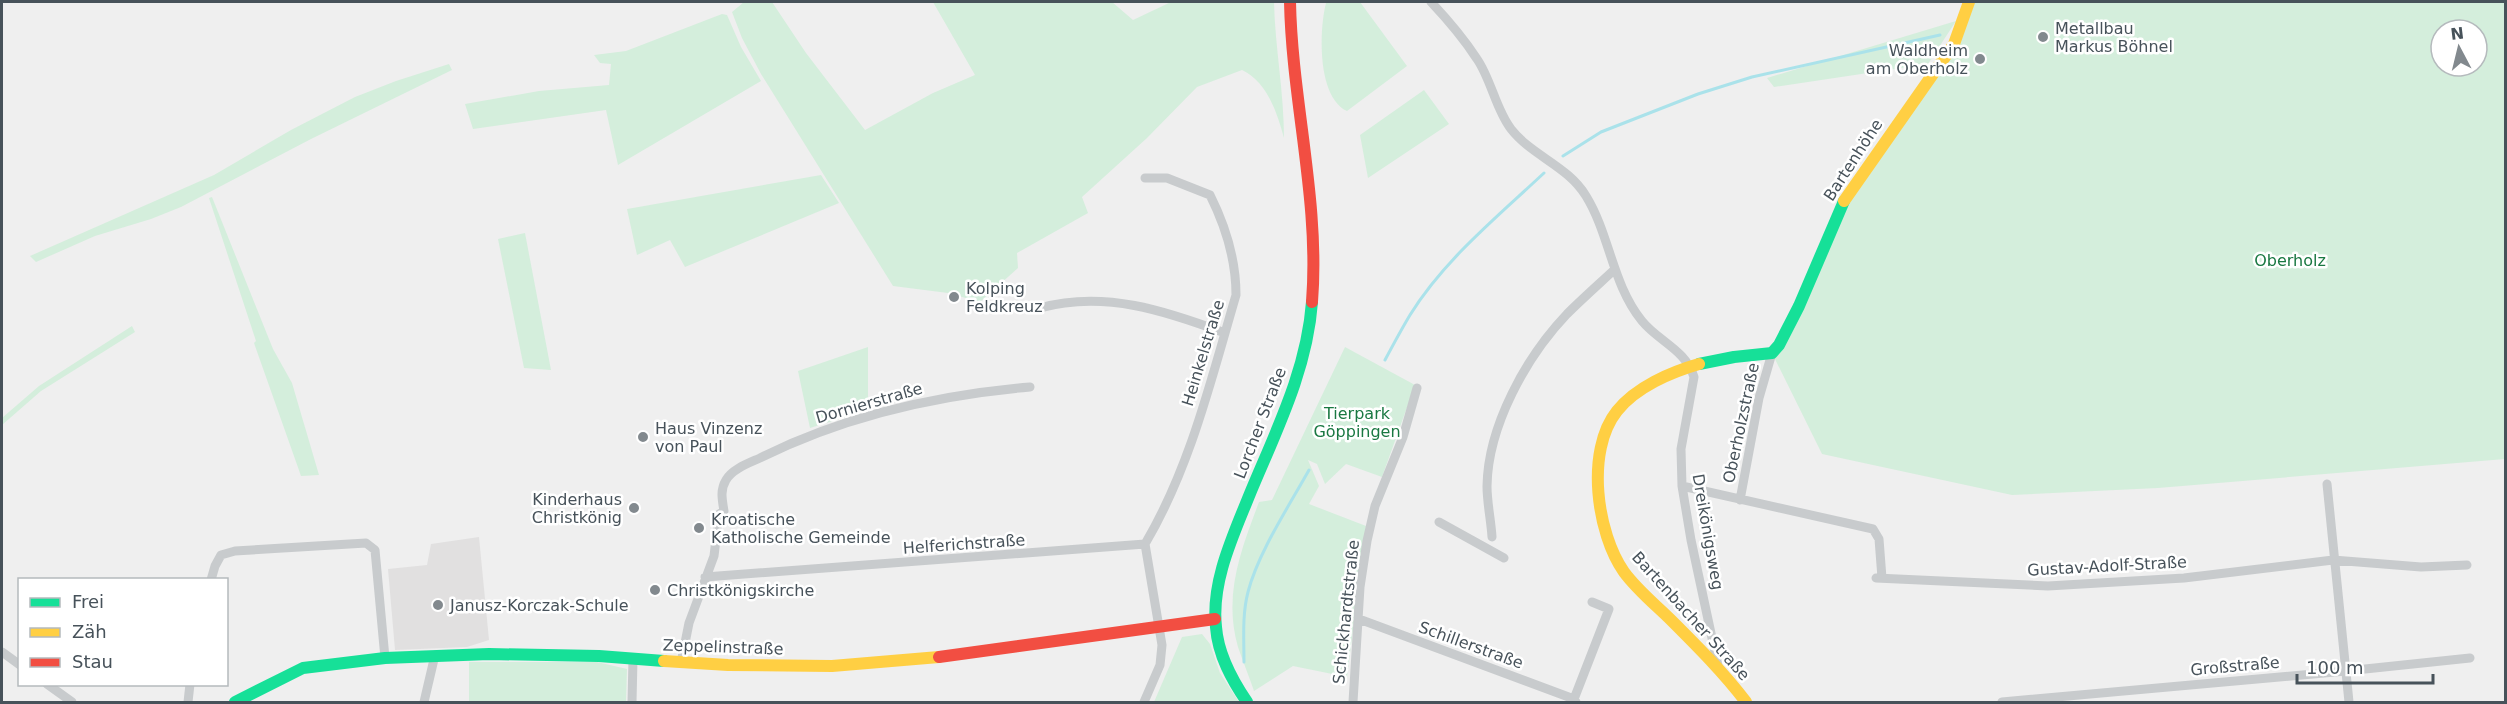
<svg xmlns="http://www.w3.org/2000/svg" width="2507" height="704" font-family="'DejaVu Sans',sans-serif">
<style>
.education{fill:#e1e0e0}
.green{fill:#d4eedc;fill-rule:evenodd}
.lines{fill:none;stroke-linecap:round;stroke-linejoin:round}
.stream{stroke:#aae2ea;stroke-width:3}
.street{stroke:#c8cbcd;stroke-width:9}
.fast{stroke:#16e098;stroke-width:12}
.slow{stroke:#ffcf43;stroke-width:12}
.jam{stroke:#f24e42;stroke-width:12}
.poi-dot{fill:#82898e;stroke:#fff;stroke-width:2}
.labels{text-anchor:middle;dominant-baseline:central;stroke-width:5;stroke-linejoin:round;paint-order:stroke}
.poi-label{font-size:16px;fill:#47525a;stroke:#fff;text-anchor:start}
.street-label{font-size:16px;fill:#47525a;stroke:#fff}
.park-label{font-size:16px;fill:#1a7842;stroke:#fff}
</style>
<rect width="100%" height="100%" fill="#efefef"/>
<path class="education" d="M 479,537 L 489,640 L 467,647 L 395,650 L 388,569 L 427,565 L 431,544 Z"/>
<path class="green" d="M 744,2 L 772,2 L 806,53 L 865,130 L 933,93 L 975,75 L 933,2 L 1112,2 L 1133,20 L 1171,2 L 1274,2 C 1275,47 1284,92 1284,138 C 1277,112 1267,82 1242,70 L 1197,87 L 1147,138 L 1082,197 L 1088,213 L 1017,253 L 1018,268 L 980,302 L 948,293 L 893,286 L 761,74 L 742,38 L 732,12 Z
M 1333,2 L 1360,2 L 1407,66 L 1347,111 C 1317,97 1319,30 1326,3 Z
M 1972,2 L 2505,2 L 2505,459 L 2158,488 L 2012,495 L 1822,454 L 1772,353 L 1840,207 L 1933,77 ZM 2441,30 L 2477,30 L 2477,66 L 2441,66 Z
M 722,14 L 727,15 L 741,47 L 761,81 L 618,165 L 606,110 L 473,129 L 465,104 L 539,91 L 609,85 L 611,64 L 600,63 L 594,55 L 626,51 Z
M 1956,21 L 1928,64 L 1774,87 L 1767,78 Z
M 449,64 L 452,70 L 311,139 L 181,207 L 151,219 L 95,236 L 36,262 L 30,256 L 214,175 L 291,130 L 355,97 L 396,81 Z
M 1424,90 L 1449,124 L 1368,178 L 1360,135 Z
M 821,175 L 839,203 L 685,267 L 670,240 L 637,255 L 627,209 Z
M 212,197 L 273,349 L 292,383 L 319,475 L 301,476 L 254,343 L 256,341 L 209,198 Z
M 525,233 L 551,370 L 524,368 L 498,239 Z
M 132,326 L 135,332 L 41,391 L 2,425 L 2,418 L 39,386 Z
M 868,347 L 868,410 L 810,428 L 798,371 Z
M 1345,347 L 1415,385 L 1382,477 L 1346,464 L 1325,484 L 1317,464 L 1308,460 L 1319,486 L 1309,504 L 1366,526 L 1347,677 L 1293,666 L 1254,691 C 1249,676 1243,662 1238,647 C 1223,595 1241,550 1259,502 L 1272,500 Z
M 1202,634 L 1210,644 L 1220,673 L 1239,702 L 1154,702 L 1182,637 Z
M 469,662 L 597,662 L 627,669 L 626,702 L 469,702 Z"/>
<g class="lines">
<path class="stream" d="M 1563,156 L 1601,132 L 1698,94 L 1752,77 L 1940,35
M 1385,360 C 1393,345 1401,330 1410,315 C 1444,260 1497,217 1544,173
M 1244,662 C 1244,639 1242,615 1248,592 C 1258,553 1289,506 1309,470"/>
<path class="street" d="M 1431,2 C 1447,19 1464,39 1477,59 C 1491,79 1496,110 1511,129 C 1532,156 1568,166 1586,196 C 1610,235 1612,284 1642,321 C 1658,341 1686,350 1694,377 L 1681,449 L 1682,486 L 1691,540 L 1718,666
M 1040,308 C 1104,290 1166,311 1225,333
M 2327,484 L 2349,702
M 1682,486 L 1873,529 L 1879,539 L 1882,578
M 1740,500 L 1759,398 L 1772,353
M 1439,522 L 1504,558
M 1492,537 C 1491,520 1487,503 1487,486 C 1488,426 1526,357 1567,314 C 1582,299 1599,284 1614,270
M 1145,544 C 1190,468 1211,380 1236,295 C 1236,261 1225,225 1210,195 L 1167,178 L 1145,178
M 705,577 L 1145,544 L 1162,645 L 1160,665 L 1144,702
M 1876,578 L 2048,586 L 2184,578 L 2333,560 L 2421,567 L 2467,565
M 211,580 L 215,566 L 221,555 L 235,551 L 366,543 L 375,550 L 385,658
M 1359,619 L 1574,699 L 1576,702
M 2,652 L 20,665
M 681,663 L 689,623 L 714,556 L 719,514 L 724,511 C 722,499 720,490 726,480 C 732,469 749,463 760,458 C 844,416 937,395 1030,387
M 47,684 L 72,702
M 1574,699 L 1609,609 L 1592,602
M 188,702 L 190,684
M 424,702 L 435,655
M 632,702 L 633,659
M 1353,702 L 1360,587 L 1367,541 L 1375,506 L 1403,437 L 1417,388
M 2002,702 L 2346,671 L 2470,658"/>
<path class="fast" d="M 1699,364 L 1734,357 L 1772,353 L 1779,345 L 1799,306 L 1844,201
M 235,702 L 303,668 L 385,658 L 489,654 L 599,656 L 664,661
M 1247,702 C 1232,680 1218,655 1216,627 C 1211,582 1233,536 1249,496 C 1275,433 1307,371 1312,302"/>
<path class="slow" d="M 1844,201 L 1954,44 L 1969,2
M 1699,364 C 1671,372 1636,387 1617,411 C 1585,451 1597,534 1624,572 C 1638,591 1656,605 1672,621 C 1698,647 1724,673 1746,702
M 664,661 L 728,665 L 832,666 L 939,657"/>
<path class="jam" d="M 1290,2 C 1292,102 1320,201 1312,302
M 939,657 L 1215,619"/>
</g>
<g class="poi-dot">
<circle cx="2043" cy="37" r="6"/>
<circle cx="1980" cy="59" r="6"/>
<circle cx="954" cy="297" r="6"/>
<circle cx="643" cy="437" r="6"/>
<circle cx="634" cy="508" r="6"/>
<circle cx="699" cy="528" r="6"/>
<circle cx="655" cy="590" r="6"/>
<circle cx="438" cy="605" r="6"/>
</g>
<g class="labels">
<g class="poi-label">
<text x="2055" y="28">Metallbau<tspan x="2055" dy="18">Markus Böhnel</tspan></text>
<text x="1968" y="50" text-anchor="end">Waldheim<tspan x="1968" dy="18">am Oberholz</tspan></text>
<text x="966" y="288">Kolping<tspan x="966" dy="18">Feldkreuz</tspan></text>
<text x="655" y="428">Haus Vinzenz<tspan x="655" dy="18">von Paul</tspan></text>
<text x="622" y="499" text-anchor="end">Kinderhaus<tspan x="622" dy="18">Christkönig</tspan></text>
<text x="711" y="519">Kroatische<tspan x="711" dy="18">Katholische Gemeinde</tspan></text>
<text x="667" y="590">Christkönigskirche</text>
<text x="450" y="605">Janusz-Korczak-Schule</text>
</g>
<g class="street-label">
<text transform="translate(1853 160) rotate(-57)">Bartenhöhe</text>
<text transform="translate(1203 353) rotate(-73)">Heinkelstraße</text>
<text transform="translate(869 403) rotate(-16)">Dornierstraße</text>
<text transform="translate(1260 423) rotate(-69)">Lorcher Straße</text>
<text transform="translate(1741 423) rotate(-78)">Oberholzstraße</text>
<text transform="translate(1708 532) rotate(80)">Dreikönigsweg</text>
<text transform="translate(964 544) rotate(-4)">Helferichstraße</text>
<text transform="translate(2107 566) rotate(-3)">Gustav-Adolf-Straße</text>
<text transform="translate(1346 612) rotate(-84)">Schickhardtstraße</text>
<text transform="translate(1691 616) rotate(48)">Bartenbacher Straße</text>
<text transform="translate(1471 645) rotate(20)">Schillerstraße</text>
<text transform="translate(723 647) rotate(2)">Zeppelinstraße</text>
<text transform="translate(2235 666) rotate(-5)">Großstraße</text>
</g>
<g class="park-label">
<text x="2290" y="260">Oberholz</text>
<text x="1357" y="413">Tierpark<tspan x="1357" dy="18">Göppingen</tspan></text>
</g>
</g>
<rect width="2507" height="704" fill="none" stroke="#47525a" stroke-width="6"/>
<rect x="18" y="578" width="210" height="108" fill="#ffffff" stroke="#b5babd" stroke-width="1.5"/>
<rect x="30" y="598" width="30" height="9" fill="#16e098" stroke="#b5babd" stroke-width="1.5"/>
<text x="72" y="608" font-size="18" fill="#47525a">Frei</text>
<rect x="30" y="628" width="30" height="9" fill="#ffcf43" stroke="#b5babd" stroke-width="1.5"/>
<text x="72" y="638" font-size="18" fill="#47525a">Zäh</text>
<rect x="30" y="658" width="30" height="9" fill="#f24e42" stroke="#b5babd" stroke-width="1.5"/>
<text x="72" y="668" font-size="18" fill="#47525a">Stau</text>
<g transform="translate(2459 48) rotate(353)"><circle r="28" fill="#ffffff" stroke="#b5babd" stroke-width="1.5"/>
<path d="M0-4.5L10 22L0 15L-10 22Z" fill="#82898e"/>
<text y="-9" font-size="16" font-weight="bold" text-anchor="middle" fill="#47525a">N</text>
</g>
<path d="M2297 674v9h136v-9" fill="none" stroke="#47525a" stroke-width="3"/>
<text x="2306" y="674" font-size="18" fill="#47525a" stroke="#ffffff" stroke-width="4.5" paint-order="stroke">100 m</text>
</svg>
